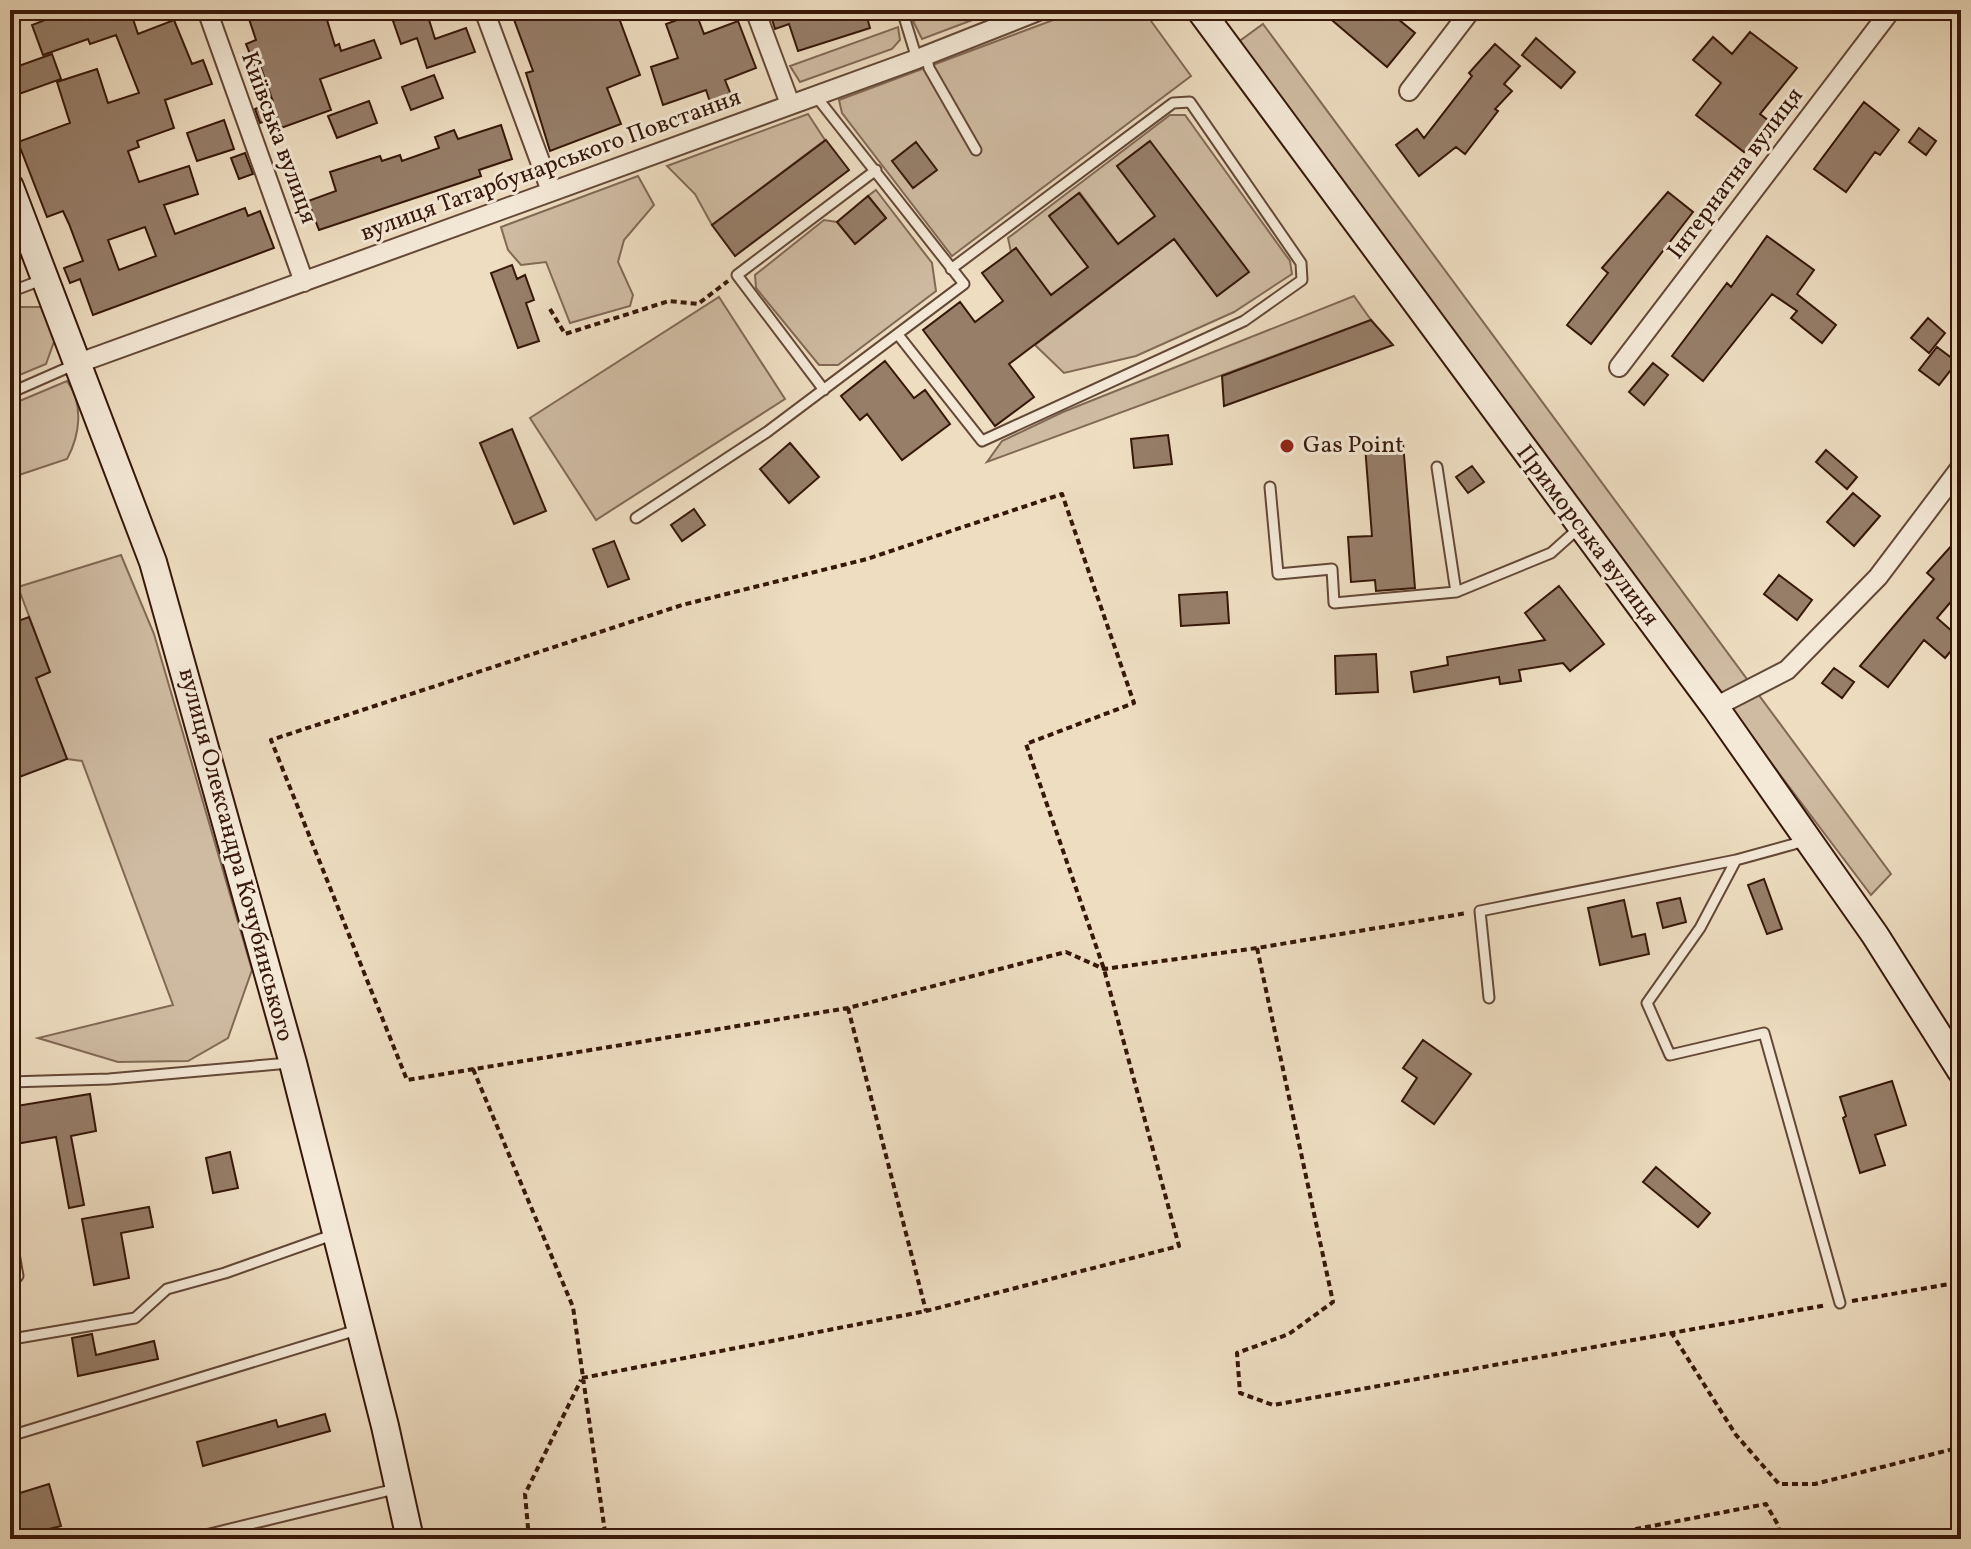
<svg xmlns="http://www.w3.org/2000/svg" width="1971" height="1549" font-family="Vollkorn,serif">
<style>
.green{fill:#cfbba2;stroke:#826956;stroke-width:2}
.building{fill:#967e69;stroke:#361709;stroke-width:2;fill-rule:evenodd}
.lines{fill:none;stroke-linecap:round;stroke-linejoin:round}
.lane-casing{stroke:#644837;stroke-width:13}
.street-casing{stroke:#644837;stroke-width:22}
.secondary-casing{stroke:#361709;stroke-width:30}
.path{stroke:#361709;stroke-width:4;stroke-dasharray:6 4;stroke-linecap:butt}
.lane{stroke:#f4e9d7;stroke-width:9}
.street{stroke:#f4e9d7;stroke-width:18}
.secondary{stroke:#f4e9d7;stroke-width:26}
.poi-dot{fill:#8f2418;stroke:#f4e9d7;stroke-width:3}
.labels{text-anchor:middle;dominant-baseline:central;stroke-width:6;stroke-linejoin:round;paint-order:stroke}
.street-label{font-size:24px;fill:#361709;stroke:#f4e9d7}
.poi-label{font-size:24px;fill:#361709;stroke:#f4e9d7;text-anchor:start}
</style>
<rect width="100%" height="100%" fill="#eeddc1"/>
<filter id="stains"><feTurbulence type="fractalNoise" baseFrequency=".0025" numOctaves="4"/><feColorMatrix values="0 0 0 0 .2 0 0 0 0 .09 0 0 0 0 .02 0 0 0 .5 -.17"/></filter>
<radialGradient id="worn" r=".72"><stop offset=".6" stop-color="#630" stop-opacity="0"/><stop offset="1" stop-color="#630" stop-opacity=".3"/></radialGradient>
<path class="green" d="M 944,10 L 999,10 L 922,39 L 913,21 Z
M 1080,10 L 1143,10 L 1191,76 L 952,256 L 842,113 L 839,100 Z
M 1263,24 L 1891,874 L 1871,895 L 1230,48 Z
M 898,27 L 900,40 L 892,49 L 800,82 L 790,66 Z
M 808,114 L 825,140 L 712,225 L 695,194 L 667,166 Z
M 1170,115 L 1185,115 L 1290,261 L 1292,274 L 1234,312 L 1136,356 L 1064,373 L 1035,345 L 1174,239 L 1217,296 L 1248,272 L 1117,166 L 1155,216 L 1118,244 L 1080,193 L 1050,215 L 1088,267 L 1051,295 L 1011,252 L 1008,238 Z
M 638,176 L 654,205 L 624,240 L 618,262 L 633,295 L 630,306 L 570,323 L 546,262 L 521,265 L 508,250 L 501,227 Z
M 876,190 L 932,263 L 936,291 L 838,365 L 819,365 L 756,288 L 755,275 L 824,220 L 837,222 L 855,243 L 886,218 L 868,196 Z
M 1354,296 L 1371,320 L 987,462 L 1002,441 L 1063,412 Z
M 719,297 L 785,399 L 596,520 L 530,418 Z
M 14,307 L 41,307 L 55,339 L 46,364 L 10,379 L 10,308 Z
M 67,381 C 84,404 80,435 67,459 L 10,478 L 10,405 Z
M 121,555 L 154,634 L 252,970 L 228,1038 L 188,1061 L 118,1062 L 38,1038 L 173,1005 L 82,761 L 67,759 L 36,678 L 50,672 L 18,587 Z"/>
<path class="building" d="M 56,10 L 78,10 L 81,20 L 109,10 L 130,10 L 138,34 L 174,20 L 192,64 L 203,60 L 212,84 L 165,100 L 174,128 L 137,141 L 139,147 L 128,151 L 139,182 L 189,166 L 198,194 L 164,205 L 175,234 L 245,208 L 248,216 L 260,211 L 274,248 L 93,315 L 80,279 L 70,283 L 64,268 L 83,261 L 69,224 L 63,211 L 47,217 L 18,142 L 70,123 L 57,82 L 97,69 L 108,103 L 139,93 L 116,35 L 90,44 L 88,39 L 43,55 L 32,25 L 58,15 ZM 145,227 L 156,256 L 119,270 L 108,240 Z
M 246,10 L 324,10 L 335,46 L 339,44 L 341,51 L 374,40 L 381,58 L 320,79 L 331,110 L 281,128 L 277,117 L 260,123 L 255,109 L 273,102 L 261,68 L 256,69 L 246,44 L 256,40 Z
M 426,10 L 435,39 L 466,28 L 475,52 L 427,68 L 417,38 L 401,44 L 393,21 Z
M 523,10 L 586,10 L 588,18 L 616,10 L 640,75 L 607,88 L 621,124 L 550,151 L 526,73 L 533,71 L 512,14 Z
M 779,10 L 865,10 L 870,28 L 798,51 L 789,24 L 775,29 L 770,13 Z
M 1320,10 L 1387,10 L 1415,33 L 1387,67 Z
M 696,13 L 704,34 L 738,21 L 756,68 L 725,80 L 731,95 L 710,102 L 706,90 L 663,105 L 651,67 L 678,58 L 666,24 Z
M 1750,32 L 1797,68 L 1760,114 L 1769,121 L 1744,152 L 1696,115 L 1721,83 L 1693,60 L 1713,37 L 1732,54 Z
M 1536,38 L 1575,72 L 1561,88 L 1522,55 Z
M 1495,44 L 1520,66 L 1504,84 L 1512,91 L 1495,109 L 1498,111 L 1465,154 L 1456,147 L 1419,176 L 1396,145 L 1417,129 L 1424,138 L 1472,76 L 1469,73 Z
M 52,54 L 61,79 L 19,94 L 10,69 Z
M 434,75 L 443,98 L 411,110 L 402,87 Z
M 369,101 L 377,123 L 337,138 L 328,116 Z
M 1864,102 L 1899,130 L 1880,155 L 1875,152 L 1846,192 L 1814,169 Z
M 224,120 L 234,149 L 197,161 L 187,133 Z
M 501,125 L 512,159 L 479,170 L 481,176 L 319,230 L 308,201 L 336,191 L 330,172 L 380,156 L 382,161 L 400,155 L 402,161 L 439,148 L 435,137 L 454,130 L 458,139 Z
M 1919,128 L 1936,141 L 1926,155 L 1909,142 Z
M 826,140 L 849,170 L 735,256 L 712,225 Z
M 1150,141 L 1249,272 L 1217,296 L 1174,239 L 1009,364 L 1034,397 L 995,426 L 923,330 L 960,302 L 975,322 L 1003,301 L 982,273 L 1016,248 L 1051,295 L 1088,267 L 1049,216 L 1079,193 L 1118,244 L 1155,216 L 1117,166 Z
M 916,142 L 937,170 L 913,188 L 892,161 Z
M 245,153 L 253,174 L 239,179 L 231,158 Z
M 1668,192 L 1693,212 L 1591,344 L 1567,325 L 1608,273 L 1602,268 Z
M 868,196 L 886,218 L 855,244 L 837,222 Z
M 1767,236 L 1814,270 L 1797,294 L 1836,325 L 1822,343 L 1791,318 L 1797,311 L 1772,294 L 1703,381 L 1672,356 L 1727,283 L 1731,287 Z
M 512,265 L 517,279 L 525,275 L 534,300 L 526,303 L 539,341 L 518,348 L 491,273 Z
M 1928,318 L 1945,333 L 1929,353 L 1911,338 Z
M 1371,320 L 1393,345 L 1224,406 L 1222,376 Z
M 1937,347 L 1957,362 L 1939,385 L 1919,370 Z
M 885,361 L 914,398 L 925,390 L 950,424 L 902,460 L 867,414 L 860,420 L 841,396 Z
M 1653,363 L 1668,375 L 1644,405 L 1629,392 Z
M 512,429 L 546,511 L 514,524 L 480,443 Z
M 1168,435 L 1172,464 L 1134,468 L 1131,439 Z
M 790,443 L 819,477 L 789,503 L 760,469 Z
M 1403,443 L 1415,588 L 1376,591 L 1375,580 L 1351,582 L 1348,537 L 1372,536 L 1365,446 Z
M 1826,450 L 1857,477 L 1847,489 L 1816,462 Z
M 1472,466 L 1484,482 L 1468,493 L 1456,477 Z
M 1853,493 L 1880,516 L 1854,546 L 1827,522 Z
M 694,509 L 705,525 L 682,541 L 671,525 Z
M 614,541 L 629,579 L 608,587 L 593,549 Z
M 1952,545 L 1961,552 L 1961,590 L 1937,618 L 1961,639 L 1945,658 L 1924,640 L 1888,687 L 1860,666 L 1934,579 L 1927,573 Z
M 1779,575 L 1812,600 L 1797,620 L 1764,594 Z
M 1559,586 L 1604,644 L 1570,671 L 1563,663 L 1519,670 L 1521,681 L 1500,684 L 1499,677 L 1414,692 L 1411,672 L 1448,665 L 1447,657 L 1545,640 L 1525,613 Z
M 1227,592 L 1229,623 L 1181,626 L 1179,595 Z
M 29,617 L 50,672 L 36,678 L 67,759 L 14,779 L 10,767 L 10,624 Z
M 1376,654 L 1378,692 L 1336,694 L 1335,656 Z
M 1834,668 L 1854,682 L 1842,698 L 1822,683 Z
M 1764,879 L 1782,929 L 1767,934 L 1748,885 Z
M 1680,898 L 1686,922 L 1663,928 L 1657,903 Z
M 1624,900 L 1632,937 L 1645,934 L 1649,954 L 1600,965 L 1588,908 Z
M 1423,1040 L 1471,1074 L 1434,1124 L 1402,1101 L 1417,1078 L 1403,1068 Z
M 1892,1081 L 1906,1125 L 1875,1135 L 1885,1165 L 1860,1173 L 1843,1118 L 1846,1116 L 1840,1097 Z
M 90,1094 L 96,1131 L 71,1136 L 84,1205 L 69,1208 L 56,1137 L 10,1145 L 10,1107 Z
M 230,1152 L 238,1188 L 213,1193 L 206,1158 Z
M 1656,1167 L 1710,1213 L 1698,1227 L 1643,1182 Z
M 149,1207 L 153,1227 L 121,1233 L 129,1278 L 94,1285 L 82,1219 Z
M 92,1334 L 96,1355 L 154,1341 L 158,1359 L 78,1376 L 72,1338 Z
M 325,1414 L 330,1431 L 203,1466 L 197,1442 L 276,1420 L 278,1427 Z
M 49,1484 L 61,1526 L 10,1539 L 10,1496 Z"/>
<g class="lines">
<g class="lane-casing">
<path id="lane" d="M 902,10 L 917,59
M 926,55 L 929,68 L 976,150
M 10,292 L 44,279
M 899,336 L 982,441 L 1244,321 L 1302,280 L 1301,263 L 1190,102 L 1173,103 L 951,269
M 824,390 L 737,275 L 876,170
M 10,393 L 76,364
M 1437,467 L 1456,592 L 1551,553 L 1580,527
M 1270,487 L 1278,574 L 1332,569 L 1334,603 L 1456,592
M 636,518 L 767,432 L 964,284 L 815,95
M 1736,860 L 1700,928 L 1647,1003 L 1670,1055 L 1764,1033 L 1840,1303
M 1489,998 L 1480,911 L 1736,860 L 1805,841
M 10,1082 L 109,1079 L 289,1063
M 10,1231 L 18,1276 L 10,1285
M 10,1333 L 18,1338 L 135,1318 L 167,1289 L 225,1273 L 335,1234
M 10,1436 L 357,1330
M 189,1539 L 395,1489"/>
</g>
<g class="street-casing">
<path id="street" d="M 207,10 L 304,282
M 484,10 L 551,191
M 755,10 L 790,104
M 1409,91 L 1471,10
M 76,364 L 917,59 L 1041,10
M 1619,367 L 1891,10
M 1715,707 L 1787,670 L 1878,577 L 1961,467
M 1948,1048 L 1961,1031"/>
</g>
<g class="secondary-casing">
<path id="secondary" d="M 1200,10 L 1715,707 L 1875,935 L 1961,1071
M 10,187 L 153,562 L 293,1063 L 385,1426 L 410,1539"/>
</g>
<path class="path" d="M 550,309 L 565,334 L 669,301 L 698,304 L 728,281
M 1257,948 L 1333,1302 L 1289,1334 L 1237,1353 L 1240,1393 L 1273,1405 L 1827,1305
M 848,1008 L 926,1311
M 473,1069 L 573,1307 L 606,1539
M 1852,1301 L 1961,1282
M 1671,1332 L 1736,1435 L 1779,1484 L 1815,1484 L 1961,1447
M 582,1378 L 926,1311 L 1179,1246 L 1104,969 L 1026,744 L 1134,703 L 1062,494 L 867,559 L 682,605 L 271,740 L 407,1080 L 848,1008 L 1066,952 L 1104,969 L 1257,948 L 1467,913
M 529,1539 L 525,1494 L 581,1380
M 1607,1539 L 1626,1531 L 1766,1504 L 1778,1525 L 1781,1539"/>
<use href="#lane" class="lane"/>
<use href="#street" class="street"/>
<use href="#secondary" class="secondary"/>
</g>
<circle class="poi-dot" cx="1287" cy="446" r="8"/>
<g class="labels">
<g class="street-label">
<text transform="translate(278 138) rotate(70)">Київська вулиця</text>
<text transform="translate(551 166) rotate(-20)">вулиця Татарбунарського Повстання</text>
<text transform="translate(1736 174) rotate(-53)">Інтернатна вулиця</text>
<text transform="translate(1587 536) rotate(53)">Приморська вулиця</text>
<text transform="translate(235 855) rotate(75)">вулиця Олександра Кочубинського</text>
</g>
<g class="poi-label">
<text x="1303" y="446">Gas Point</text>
</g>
</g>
<rect width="1971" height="1549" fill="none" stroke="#eeddc1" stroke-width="40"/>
<rect x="12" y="12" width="1947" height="1525" fill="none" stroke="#361709" stroke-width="4"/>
<rect x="20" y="20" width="1931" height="1509" fill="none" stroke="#361709" stroke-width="2"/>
<rect width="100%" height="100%" filter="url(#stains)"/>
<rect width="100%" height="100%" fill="url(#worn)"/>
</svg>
